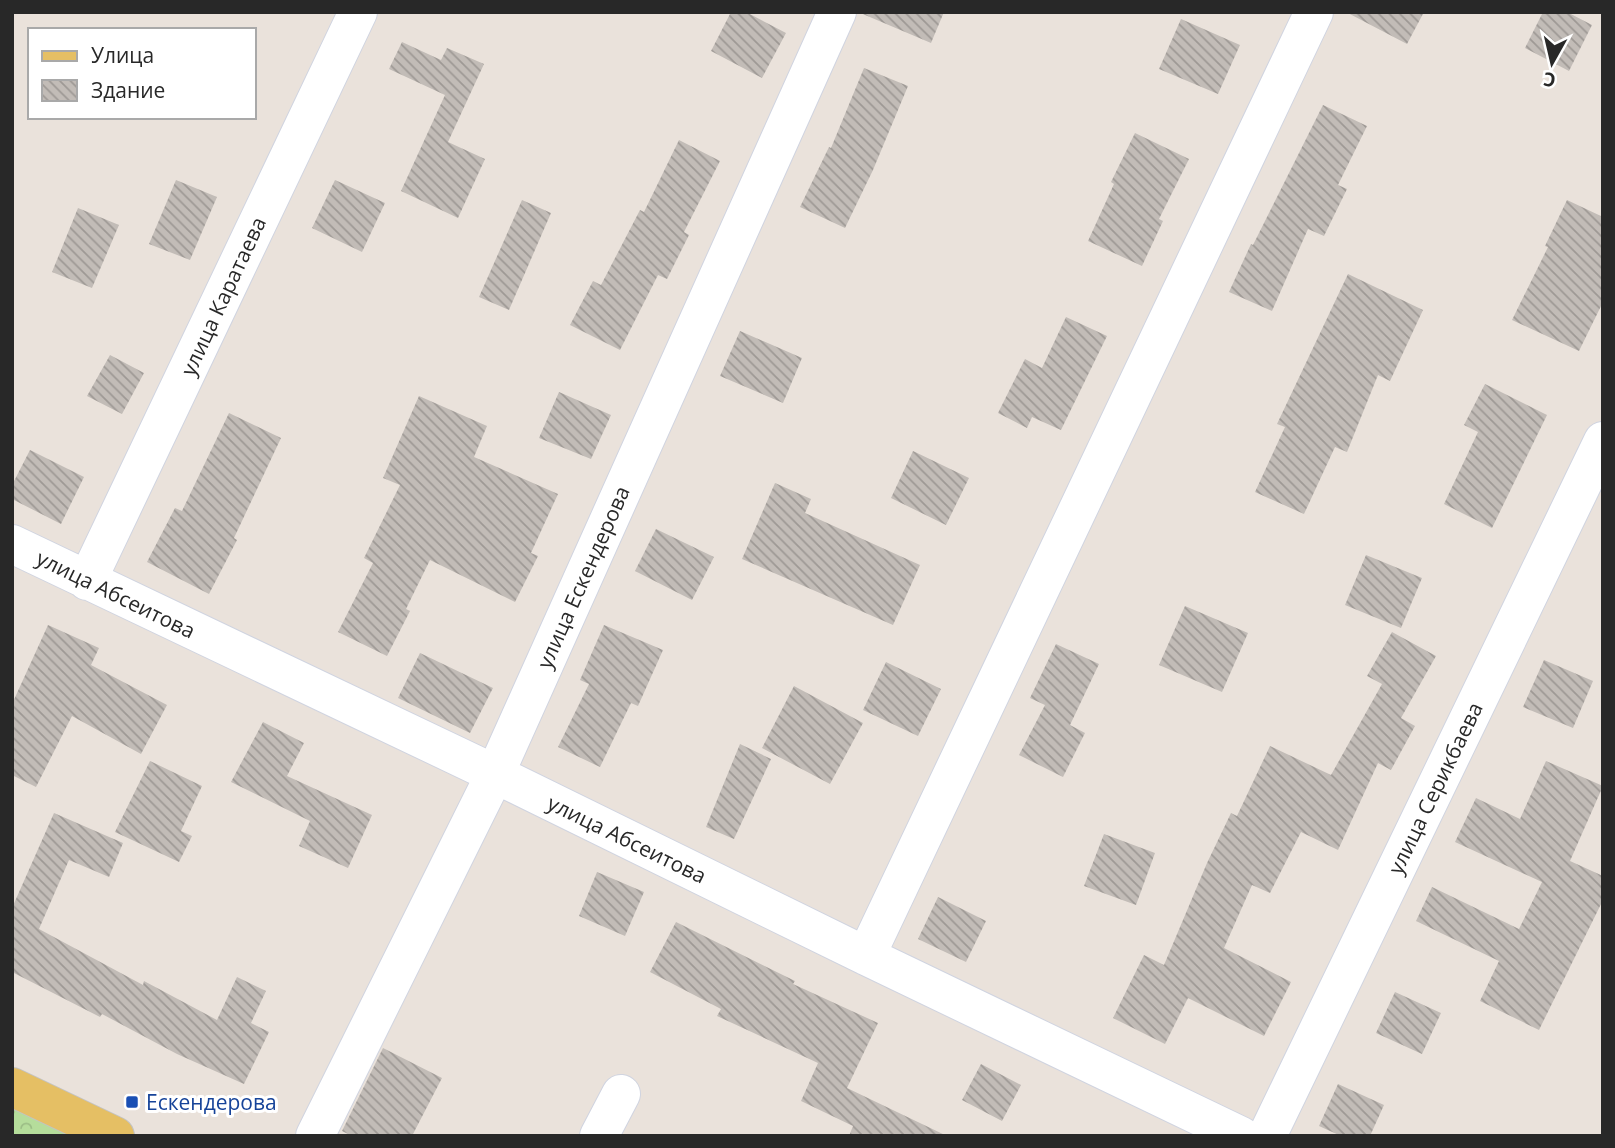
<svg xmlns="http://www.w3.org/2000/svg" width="1615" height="1148" font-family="'Open Sans',sans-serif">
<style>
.forest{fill:url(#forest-crowns)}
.building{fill:url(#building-back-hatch)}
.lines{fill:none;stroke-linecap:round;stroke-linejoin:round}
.minor-casing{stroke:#d0d4e0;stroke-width:40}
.major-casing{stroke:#c3c3c3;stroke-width:40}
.minor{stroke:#fff;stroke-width:38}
.major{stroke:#e5bf64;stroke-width:38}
.transit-dot{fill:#1a4fb4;stroke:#fff;stroke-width:2.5}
.labels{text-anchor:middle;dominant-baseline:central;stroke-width:6;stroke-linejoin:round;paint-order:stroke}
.street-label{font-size:21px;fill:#282828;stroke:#fff}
.transit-label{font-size:21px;fill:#164399;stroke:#fff;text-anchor:start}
</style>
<defs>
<pattern id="forest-crowns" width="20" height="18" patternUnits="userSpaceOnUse" patternTransform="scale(1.75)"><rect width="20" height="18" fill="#b5dd9b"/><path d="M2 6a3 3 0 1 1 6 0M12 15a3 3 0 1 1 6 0" fill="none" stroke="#9cbe86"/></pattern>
<pattern id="building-back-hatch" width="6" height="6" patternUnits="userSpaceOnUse" patternTransform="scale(1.75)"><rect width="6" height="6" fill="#c2bcb7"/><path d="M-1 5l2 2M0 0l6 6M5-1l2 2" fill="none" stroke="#9e9995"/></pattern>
</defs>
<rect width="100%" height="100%" fill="#eae2db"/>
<path class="forest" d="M 12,1104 L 79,1136 L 12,1136 Z"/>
<path class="building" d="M 731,12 L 746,12 L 786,33 L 762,78 L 711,51 Z
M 858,12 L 944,12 L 931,43 Z
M 1346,12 L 1424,12 L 1407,44 Z
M 1543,12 L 1567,12 L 1592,25 L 1569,71 L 1525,48 Z
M 1181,19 L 1240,45 L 1218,94 L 1159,69 Z
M 402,42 L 441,60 L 447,48 L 484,64 L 448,142 L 485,159 L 458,218 L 401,191 L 445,95 L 389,69 Z
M 864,68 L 908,86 L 873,170 L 845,228 L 800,207 L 829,147 L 831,148 Z
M 1323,105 L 1367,126 L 1338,185 L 1347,189 L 1324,236 L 1308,229 L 1272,311 L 1229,292 L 1251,244 L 1253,245 Z
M 1135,133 L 1189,159 L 1159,219 L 1163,221 L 1142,266 L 1088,241 L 1114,184 L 1111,182 Z
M 679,140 L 720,161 L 684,232 L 689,235 L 667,279 L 658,275 L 620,350 L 570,325 L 593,281 L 601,285 L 640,210 L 644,212 Z
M 176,180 L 217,197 L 190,260 L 149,244 Z
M 335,180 L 385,203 L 362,252 L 312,228 Z
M 522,200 L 551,213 L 509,310 L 479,297 Z
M 1567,200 L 1603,217 L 1603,302 L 1579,351 L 1512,320 L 1548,247 L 1545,246 Z
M 78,208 L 119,225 L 92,288 L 52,272 Z
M 1348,274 L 1423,310 L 1390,381 L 1378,375 L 1347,452 L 1335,447 L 1304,514 L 1255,492 L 1285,427 L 1277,424 Z
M 1066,317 L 1107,336 L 1061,430 L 1032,417 L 1027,428 L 998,413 L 1025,359 L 1042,368 Z
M 740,331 L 802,358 L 783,403 L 720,376 Z
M 110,355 L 144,373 L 122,414 L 87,396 Z
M 1485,384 L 1547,415 L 1492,528 L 1444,504 L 1478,432 L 1464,425 Z
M 559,392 L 611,415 L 591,459 L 539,438 Z
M 419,396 L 487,426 L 474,457 L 558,494 L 531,553 L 538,556 L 515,602 L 430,560 L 406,609 L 410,611 L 387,656 L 338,632 L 373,563 L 364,558 L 400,485 L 383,478 Z
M 229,413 L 281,438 L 234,538 L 237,540 L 209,594 L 147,562 L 175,508 L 182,511 Z
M 30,450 L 84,477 L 61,524 L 12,499 L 12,485 Z
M 913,451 L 969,478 L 946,525 L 891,498 Z
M 775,483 L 811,499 L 805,513 L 920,565 L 893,625 L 742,559 Z
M 656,529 L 714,557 L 692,600 L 635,571 Z
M 1366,555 L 1422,578 L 1401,628 L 1345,605 Z
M 1185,606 L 1248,633 L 1222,692 L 1159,665 Z
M 48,625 L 99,648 L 91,665 L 167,705 L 141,754 L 72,716 L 36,787 L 12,775 L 12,704 Z
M 604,625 L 663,650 L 638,706 L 631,703 L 600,767 L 558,747 L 589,684 L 580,680 Z
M 1392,632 L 1436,656 L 1401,718 L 1415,726 L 1391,770 L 1378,763 L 1338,850 L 1301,832 L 1270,893 L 1252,885 L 1224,948 L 1291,982 L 1264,1036 L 1188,998 L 1165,1044 L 1113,1018 L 1144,955 L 1164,965 L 1207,863 L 1231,813 L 1237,816 L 1270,746 L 1331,775 L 1382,684 L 1367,676 Z
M 1056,644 L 1099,664 L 1070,725 L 1085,733 L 1063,777 L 1019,755 L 1045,705 L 1030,698 Z
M 420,653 L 493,688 L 470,733 L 398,698 Z
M 1544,660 L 1593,681 L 1573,728 L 1523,707 Z
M 886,662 L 941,689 L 918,736 L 863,710 Z
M 794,686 L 863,723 L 830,784 L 762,748 Z
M 263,722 L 304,743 L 287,776 L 372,815 L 348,868 L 299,846 L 310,821 L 231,782 Z
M 740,744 L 771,759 L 734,839 L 706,827 Z
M 150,761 L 202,786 L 181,831 L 192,836 L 179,862 L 115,832 Z
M 1546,761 L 1603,786 L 1570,861 L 1603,876 L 1603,900 L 1539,1030 L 1480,1001 L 1499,961 L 1416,921 L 1432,887 L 1519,929 L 1542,882 L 1455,842 L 1476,798 L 1520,819 Z
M 54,813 L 123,843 L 109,877 L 69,860 L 39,929 L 143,985 L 144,981 L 217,1020 L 237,977 L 266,991 L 251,1023 L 269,1032 L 244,1084 L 177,1054 L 102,1014 L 100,1017 L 12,972 L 12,908 Z
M 1104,834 L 1155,853 L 1136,905 L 1084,886 Z
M 597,872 L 644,892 L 625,936 L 579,916 Z
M 938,897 L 986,921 L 966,962 L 918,939 Z
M 676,922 L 795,981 L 793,984 L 878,1023 L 847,1088 L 947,1136 L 849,1136 L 853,1126 L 801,1101 L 818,1063 L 717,1016 L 721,1009 L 650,972 Z
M 1395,992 L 1441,1013 L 1422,1054 L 1376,1033 Z
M 383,1048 L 442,1078 L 412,1136 L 352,1136 L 342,1131 Z
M 981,1064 L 1021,1085 L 1002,1121 L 962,1100 Z
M 1338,1084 L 1384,1105 L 1370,1136 L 1341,1136 L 1319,1126 Z"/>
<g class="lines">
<g class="minor-casing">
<path id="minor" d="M 12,544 L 495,774 L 866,956 L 1241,1136
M 87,581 L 358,12
M 866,956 L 1314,12
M 315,1136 L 495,774 L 837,12
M 599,1136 L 621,1094
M 1267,1136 L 1603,441"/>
</g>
<g class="major-casing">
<path id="major" d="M 12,1087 L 115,1136"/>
</g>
<use href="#minor" class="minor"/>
<use href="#major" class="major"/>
</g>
<rect class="transit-dot" x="125" y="1095" width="14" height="14" rx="3.5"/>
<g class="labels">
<g class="street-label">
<text transform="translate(223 296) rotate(-65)">улица Каратаева</text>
<text transform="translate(583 577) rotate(-66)">улица Ескендерова</text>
<text transform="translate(116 594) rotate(26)">улица Абсеитова</text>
<text transform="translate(1435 788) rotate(-64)">улица Серикбаева</text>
<text transform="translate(627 839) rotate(26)">улица Абсеитова</text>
</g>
<g class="transit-label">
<text x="146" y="1102">Ескендерова</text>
</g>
</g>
<rect width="1615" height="1148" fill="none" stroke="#282828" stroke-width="28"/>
<rect x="28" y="28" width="228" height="91" fill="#ffffff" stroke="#a9a9a9" stroke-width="2"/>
<rect x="42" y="51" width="35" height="10" fill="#e5bf64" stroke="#a9a9a9" stroke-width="2"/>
<text x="91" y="63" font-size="21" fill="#282828">Улица</text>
<rect x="42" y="80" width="35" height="21" fill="url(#building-back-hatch)" stroke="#a9a9a9" stroke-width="2"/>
<text x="91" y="98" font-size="21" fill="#282828">Здание</text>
<g transform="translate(1552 63) rotate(188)" stroke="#ffffff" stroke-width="5" paint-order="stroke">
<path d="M0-5L12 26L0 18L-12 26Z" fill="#282828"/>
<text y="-10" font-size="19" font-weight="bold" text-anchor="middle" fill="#282828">С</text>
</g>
</svg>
